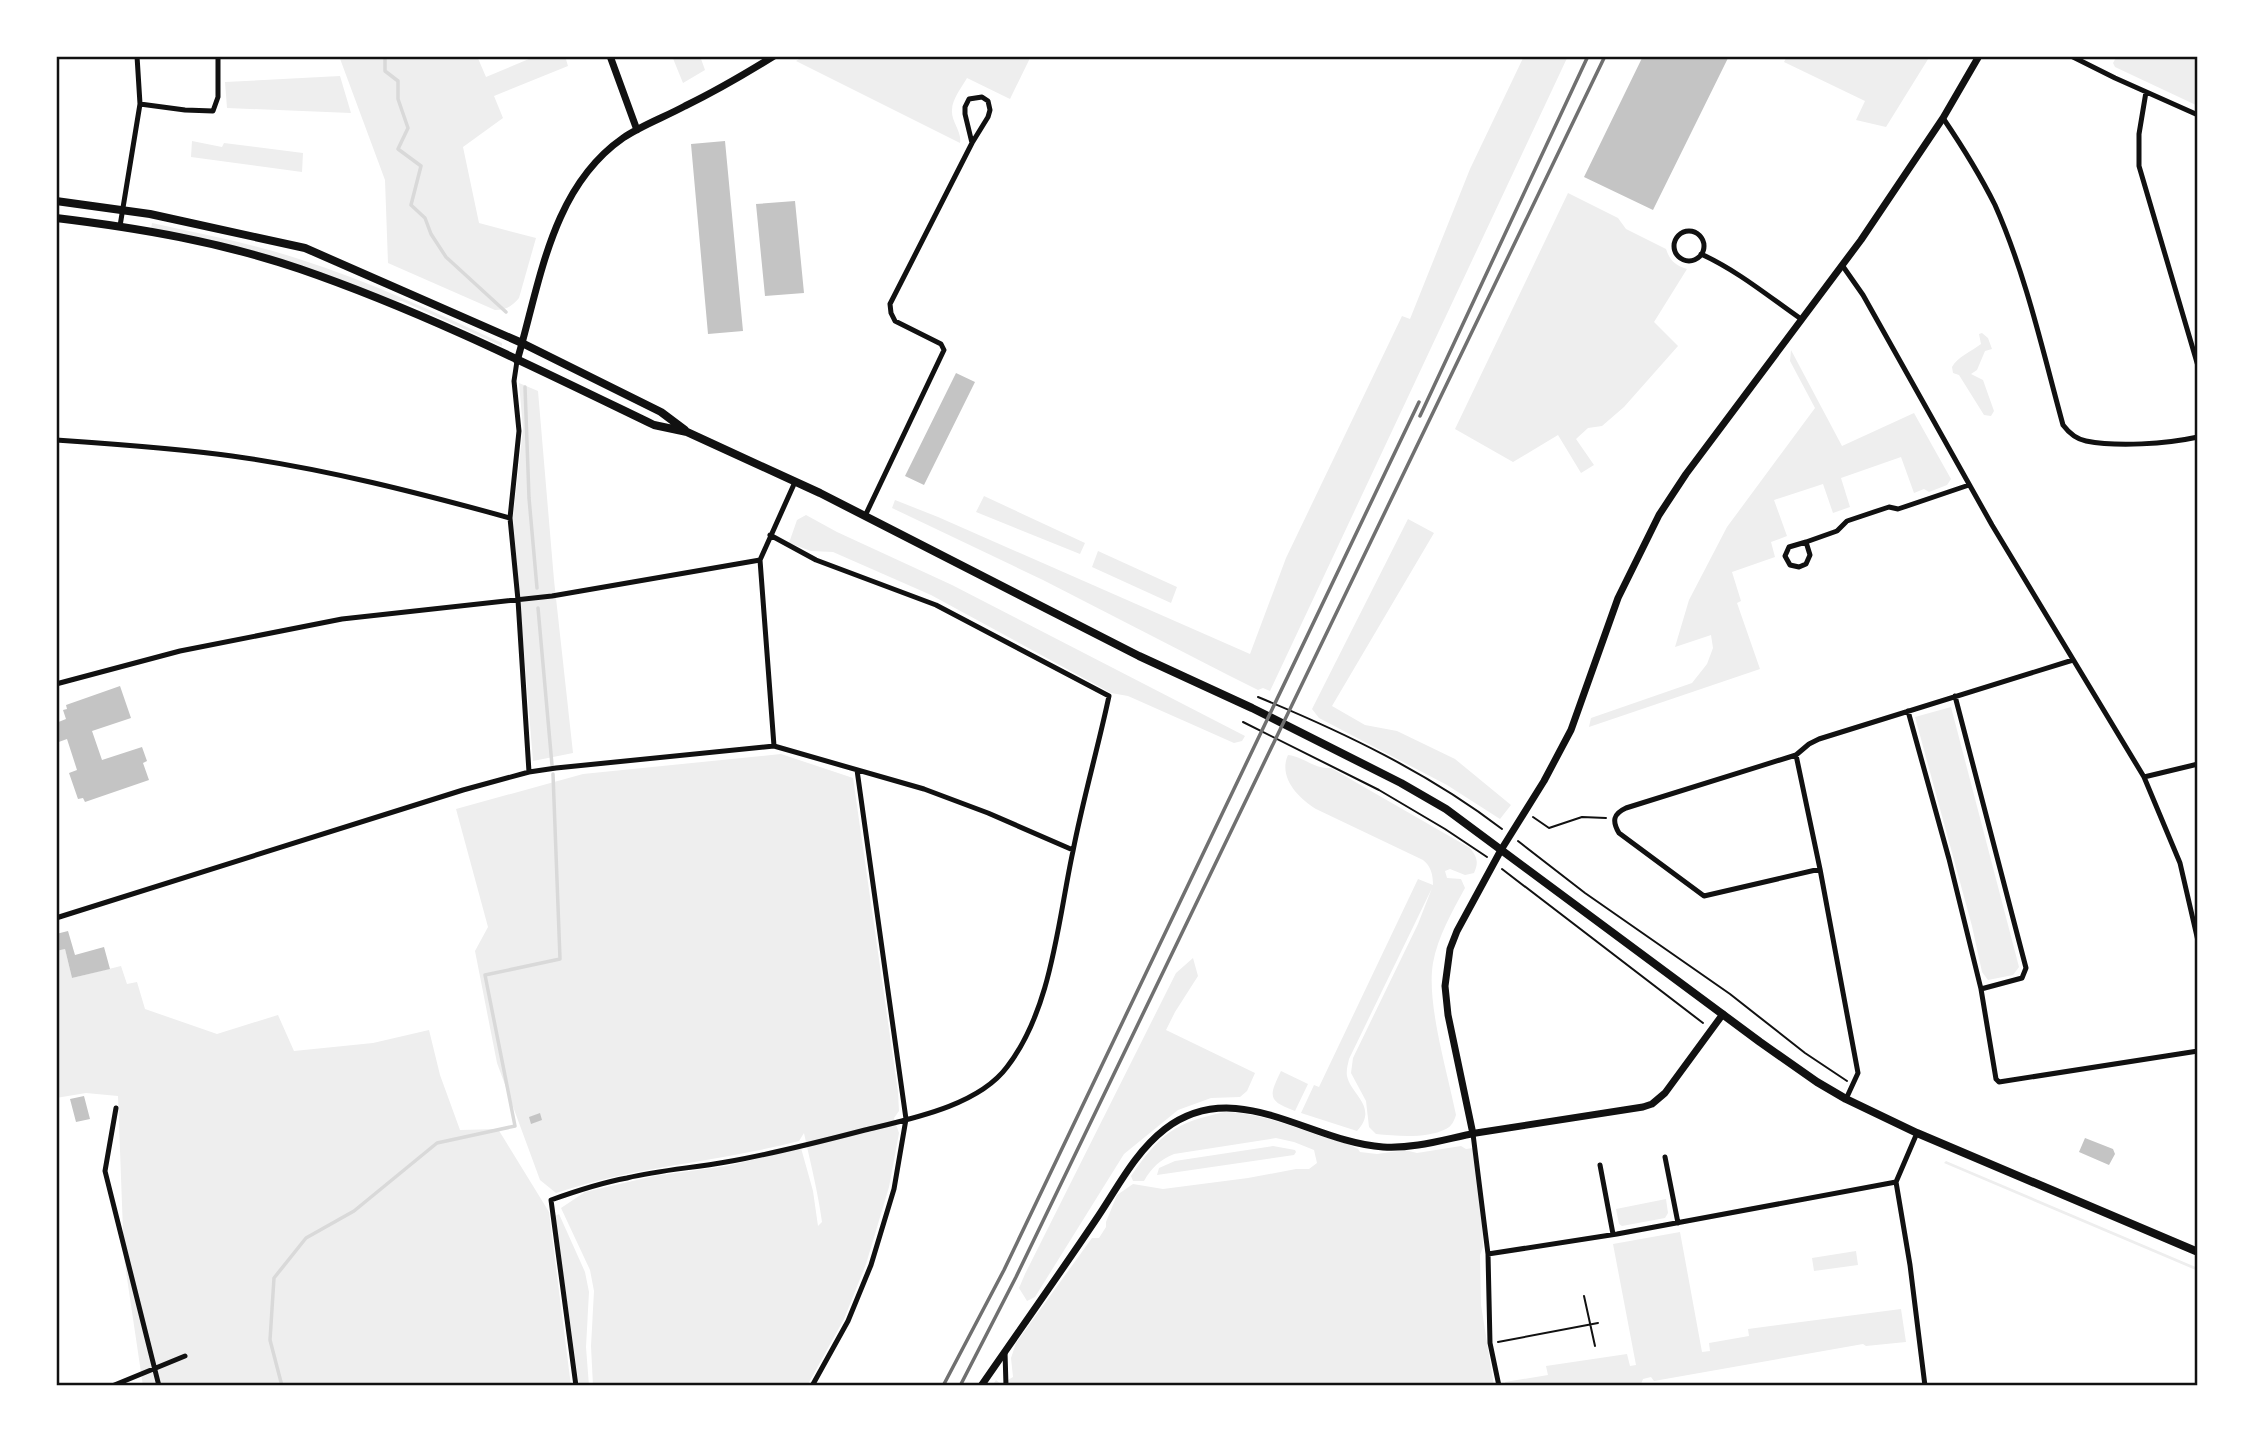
<svg xmlns="http://www.w3.org/2000/svg" width="2254" height="1442" font-family="Raleway,sans-serif">
<style>
.green{fill:#eee}
.lines{fill:none;stroke-linecap:round;stroke-linejoin:round}
.stream{stroke:#d9d9d9;stroke-width:3.5}
.building{fill:#c4c4c4}
.path{stroke:#111;stroke-width:2}
.minor{stroke:#111;stroke-width:5}
.tertiary{stroke:#111;stroke-width:7}
.secondary{stroke:#111;stroke-width:8}
.rail{stroke:#707070;stroke-width:3.5}
.neatline{fill:none;stroke:#111;stroke-width:2.5}
</style>
<rect width="100%" height="100%" fill="#fff"/>
<path class="green" d="M 339,56 L 477,56 L 486,77 L 536,56 L 565,56 L 568,66 L 494,96 L 503,118 L 463,147 L 479,223 L 536,238 L 519,298 C 511,307 506,310 495,310 L 388,263 L 385,180 Z
M 672,56 L 700,56 L 705,70 L 683,83 Z
M 804,56 L 1031,56 L 1010,99 L 967,78 C 962,87 952,99 952,110 C 951,122 962,131 960,143 L 796,61 Z
M 1524,56 L 1568,56 L 1270,691 L 1263,688 L 1258,690 L 1228,675 L 1043,580 L 892,508 L 895,500 L 938,517 L 1250,654 L 1286,558 L 1402,316 L 1410,319 L 1470,169 Z
M 1787,56 L 1930,56 L 1886,127 L 1856,120 L 1865,101 L 1784,62 Z
M 2117,56 L 2198,56 L 2198,106 L 2115,67 L 2113,63 Z
M 340,76 L 351,113 L 227,108 L 225,82 Z
M 192,141 L 222,147 L 224,143 L 303,153 L 302,172 L 191,157 Z
M 1568,193 L 1618,218 L 1626,229 L 1666,249 C 1670,261 1675,265 1687,269 L 1654,322 L 1678,346 L 1624,407 L 1602,426 L 1588,428 L 1576,439 L 1594,465 L 1581,473 L 1558,435 L 1513,462 L 1455,429 Z
M 152,223 C 201,234 251,243 299,259 C 369,281 436,313 502,343 L 502,346 L 402,301 L 389,300 L 298,266 L 151,229 Z
M 1982,333 L 1988,338 L 1992,349 L 1985,351 L 1977,370 L 1971,374 L 1983,380 L 1994,411 L 1991,416 L 1984,415 L 1959,375 L 1953,373 L 1952,367 C 1957,357 1972,351 1981,344 L 1979,334 Z
M 1791,350 L 1842,446 L 1914,413 L 1951,479 L 1947,485 L 1929,492 L 1924,489 L 1914,493 L 1901,457 L 1841,478 L 1850,507 L 1833,513 L 1823,484 L 1774,500 L 1787,536 L 1771,542 L 1775,557 L 1732,572 L 1741,601 L 1737,603 L 1760,669 L 1589,727 L 1591,718 L 1692,683 L 1707,664 L 1713,648 L 1711,635 L 1675,647 L 1689,600 L 1727,527 L 1815,408 L 1790,361 Z
M 519,383 L 538,391 L 554,580 L 573,753 L 533,761 L 513,517 L 523,429 Z
M 984,496 L 1085,543 L 1080,554 L 976,512 Z
M 806,515 L 837,532 L 952,585 L 1245,736 L 1242,741 L 1234,743 L 1128,696 L 1111,693 L 931,595 L 833,552 L 811,551 L 789,543 L 797,520 Z
M 1408,519 L 1434,533 L 1332,706 L 1365,725 L 1397,731 L 1455,759 L 1511,805 L 1500,819 L 1447,785 L 1319,718 L 1312,709 Z
M 1098,551 L 1177,587 L 1171,603 L 1092,567 Z
M 1951,707 L 2019,967 L 2013,975 L 1988,980 L 1982,972 L 1972,926 L 1915,717 Z
M 781,754 L 853,778 L 898,1092 L 899,1111 L 894,1118 L 899,1133 L 889,1187 L 866,1264 L 844,1319 L 807,1386 L 593,1386 L 591,1346 L 594,1291 L 590,1270 L 561,1208 L 585,1192 L 654,1176 L 727,1166 L 801,1148 L 813,1191 L 818,1226 L 822,1222 C 818,1192 810,1161 804,1133 L 799,1141 C 719,1162 635,1166 556,1193 L 540,1180 L 497,1063 L 475,951 L 488,927 L 456,809 L 583,774 Z
M 1288,755 C 1305,757 1313,769 1331,768 L 1470,848 C 1477,857 1479,862 1474,873 L 1465,875 L 1450,869 L 1445,871 L 1447,878 L 1461,879 L 1465,888 C 1452,912 1438,936 1433,963 C 1426,1003 1448,1074 1456,1115 C 1454,1121 1452,1126 1446,1129 C 1426,1139 1397,1136 1376,1134 L 1369,1127 L 1366,1101 L 1351,1073 L 1353,1058 L 1418,924 L 1432,888 L 1349,1059 C 1348,1064 1346,1070 1347,1076 C 1351,1095 1379,1107 1357,1131 L 1301,1113 L 1314,1085 L 1319,1087 L 1418,879 L 1433,885 C 1433,875 1431,866 1423,860 L 1316,809 C 1298,798 1278,777 1288,755 Z
M 65,949 L 72,978 L 121,966 L 127,984 L 137,982 L 145,1009 L 217,1034 L 278,1015 L 294,1051 L 373,1043 L 429,1030 L 440,1075 L 460,1130 L 498,1129 L 549,1212 L 571,1386 L 143,1386 L 124,1258 L 118,1096 L 86,1093 L 56,1098 L 56,951 Z
M 1193,958 L 1198,976 L 1175,1012 L 1166,1030 L 1255,1073 L 1247,1091 L 1240,1097 L 1211,1098 L 1178,1110 L 1124,1154 L 1035,1297 L 1027,1301 L 1019,1288 L 1025,1274 L 1176,973 Z
M 1281,1071 L 1308,1084 L 1295,1111 C 1267,1101 1269,1096 1281,1071 Z
M 1225,1112 C 1268,1113 1307,1134 1348,1144 L 1358,1149 L 1360,1152 L 1377,1154 L 1405,1150 L 1417,1153 L 1461,1146 L 1466,1149 L 1473,1148 L 1482,1213 L 1483,1247 L 1480,1255 L 1481,1305 L 1494,1386 L 992,1386 L 996,1380 L 1001,1384 L 1013,1377 L 1011,1358 L 1016,1343 L 1092,1238 L 1099,1238 L 1106,1227 L 1106,1222 L 1117,1195 L 1133,1184 L 1163,1189 L 1248,1178 L 1296,1169 L 1309,1169 L 1317,1163 L 1314,1150 L 1294,1142 L 1276,1138 L 1174,1154 C 1160,1160 1152,1167 1144,1181 L 1133,1181 L 1131,1176 C 1161,1133 1174,1123 1225,1112 Z
M 1273,1146 L 1295,1150 L 1296,1152 L 1294,1155 L 1157,1175 L 1159,1168 L 1175,1161 Z
M 1946,1161 L 2198,1268 L 2198,1271 L 1944,1163 Z
M 1666,1199 L 1668,1213 L 1665,1218 L 1622,1226 L 1619,1224 L 1616,1209 Z
M 559,1214 L 585,1272 L 589,1292 L 586,1347 L 589,1386 L 579,1386 L 555,1216 Z
M 1680,1232 L 1702,1352 L 1710,1351 L 1709,1343 L 1749,1336 L 1748,1329 L 1901,1309 L 1906,1342 L 1866,1346 L 1863,1344 L 1654,1381 L 1651,1377 L 1643,1379 L 1641,1384 L 1631,1386 L 1506,1386 L 1505,1382 L 1548,1375 L 1546,1366 L 1627,1354 L 1630,1366 L 1636,1365 L 1613,1244 Z
M 1856,1251 L 1858,1265 L 1814,1271 L 1812,1258 Z"/>
<g class="lines">
<path class="stream" d="M 385,56 L 385,71 L 398,81 L 398,99 L 408,128 L 398,149 L 421,166 L 411,205 L 425,218 L 431,234 L 446,257 L 506,312
M 525,387 L 529,498 L 537,588
M 538,608 L 552,765
M 282,1386 L 270,1340 L 274,1278 L 306,1238 L 354,1211 L 437,1143 L 515,1126 L 485,975 L 560,959 L 553,774"/>
</g>
<path class="building" d="M 1643,56 L 1729,56 L 1653,210 L 1584,177 Z
M 725,141 L 743,331 L 708,334 L 691,144 Z
M 795,201 L 804,293 L 765,296 L 756,204 Z
M 956,373 L 975,382 L 924,485 L 905,476 Z
M 120,686 L 131,718 L 92,731 L 102,760 L 142,747 L 147,761 L 143,763 L 149,780 L 85,802 L 83,798 L 78,799 L 69,773 L 77,770 L 67,739 L 56,743 L 56,723 L 66,719 L 63,710 L 67,709 L 66,705 Z
M 68,931 L 75,955 L 104,947 L 110,969 L 72,978 L 65,949 L 56,951 L 56,934 Z
M 84,1096 L 90,1119 L 76,1122 L 70,1099 Z
M 540,1113 L 542,1120 L 531,1124 L 529,1117 Z
M 2085,1138 L 2113,1149 L 2115,1154 L 2109,1165 L 2079,1152 Z"/>
<g class="lines">
<path class="path" d="M 1258,697 C 1343,732 1429,773 1502,829
M 1243,722 L 1379,790 L 1445,829 L 1487,857
M 1533,817 L 1549,828 L 1582,817 L 1606,818
M 1518,841 L 1585,893 L 1730,994 L 1805,1053 L 1847,1081
M 1502,869 L 1703,1023
M 1584,1296 L 1595,1346
M 1498,1342 L 1598,1323"/>
<path class="minor" d="M 2071,56 L 2115,78 L 2198,115
M 2146,92 L 2139,134 L 2139,166 L 2198,366
M 140,104 L 185,110 L 213,111 L 218,97 L 218,56
M 1943,118 C 1962,146 1980,175 1995,205 C 2026,275 2043,352 2063,425 C 2069,433 2076,439 2086,441 C 2117,447 2166,444 2198,437
M 120,226 L 140,104 L 137,56
M1674 246a15 15 0 1 1 30 0a15 15 0 1 1-30 0Z
M 1701,254 C 1738,271 1768,296 1801,319
M 1842,265 L 1863,295 L 1992,525 L 2144,777 L 2180,863 L 2198,941
M 517,361 L 514,381 L 519,431 L 510,518 L 518,600 L 529,772
M 56,440 C 115,444 174,448 232,456 C 326,469 419,493 510,518
M 865,516 L 944,350 L 941,344 L 895,321 L 891,313 L 890,304 L 972,143 L 988,117 L 990,110 L 988,101 L 982,97 L 969,99 L 965,107 L 965,114 L 972,143
M 1806,542 L 1789,547 L 1785,556 L 1790,565 L 1799,567 L 1806,564 L 1810,555 L 1806,542 L 1837,531 L 1847,521 L 1889,507 L 1898,509 L 1969,485
M 56,684 L 180,651 L 342,619 L 552,596 L 760,560
M 1908,711 L 1949,859 L 1981,989 L 2022,978 L 2026,968 L 1955,696
M 774,746 L 760,560 L 795,482
M 1796,755 L 1820,869 L 1858,1073 L 1846,1099
M 2144,777 L 2198,764
M 1820,869 L 1704,896 L 1619,833 C 1612,821 1613,814 1626,808 L 1796,755 L 1809,744 L 1819,739 L 2073,660
M 56,918 L 463,790 L 529,772 L 556,768 L 774,746 L 924,789 L 988,813 L 1073,850
M 1981,989 L 1996,1079 L 1999,1082 L 2198,1051
M 116,1108 L 105,1171 L 159,1386
M 1473,1134 L 1488,1254 L 1490,1343 L 1499,1386
M 1665,1157 L 1678,1223
M 1600,1165 L 1613,1234
M 1896,1182 L 1910,1265 L 1925,1386
M 1488,1254 L 1617,1234 L 1896,1182 L 1917,1133
M 1005,1352 L 1006,1386
M 112,1386 L 185,1356
M 576,1386 L 551,1200 C 576,1191 600,1183 627,1178 C 659,1170 693,1168 726,1162 C 773,1154 819,1142 865,1130 C 910,1119 978,1106 1007,1067 C 1052,1009 1058,920 1073,851 C 1083,799 1098,748 1109,696 L 936,605 L 816,560 L 770,535
M 812,1386 L 848,1321 L 871,1265 L 894,1189 L 906,1119 L 857,770"/>
<path class="tertiary" d="M 610,56 L 637,130
M 517,361 C 540,283 551,188 623,138 C 642,125 665,117 685,106 C 716,91 745,74 774,56
M 1473,1134 L 1448,1015 L 1445,986 L 1450,949 L 1457,931 L 1501,850 L 1544,781 L 1571,730 L 1618,598 L 1659,515 L 1686,474 L 1861,240 L 1943,118 L 1979,56
M 981,1386 C 1019,1331 1058,1276 1095,1221 C 1117,1189 1134,1153 1165,1129 C 1236,1075 1309,1142 1383,1147 C 1415,1149 1445,1139 1476,1133 C 1532,1124 1588,1116 1643,1107 L 1652,1104 L 1665,1093 L 1723,1014"/>
<path class="secondary" d="M 56,201 L 150,214 L 305,248 L 522,343 L 661,412 L 685,430
M 56,218 C 139,228 221,242 300,269 C 422,311 538,369 654,425 L 687,432 L 820,493 L 1139,656 L 1252,708 L 1401,783 L 1446,809 L 1760,1042 L 1817,1082 L 1846,1099 L 1917,1133 L 2198,1252"/>
<path class="rail" d="M 1420,416 L 1588,56
M 943,1386 L 1004,1270 L 1419,402
M 960,1386 L 1016,1277 L 1605,56"/>
</g>
<rect width="2254" height="1442" fill="none" stroke="#ffffff" stroke-width="116"/>
<rect x="58" y="58" width="2138" height="1326" class="neatline"/>
</svg>
